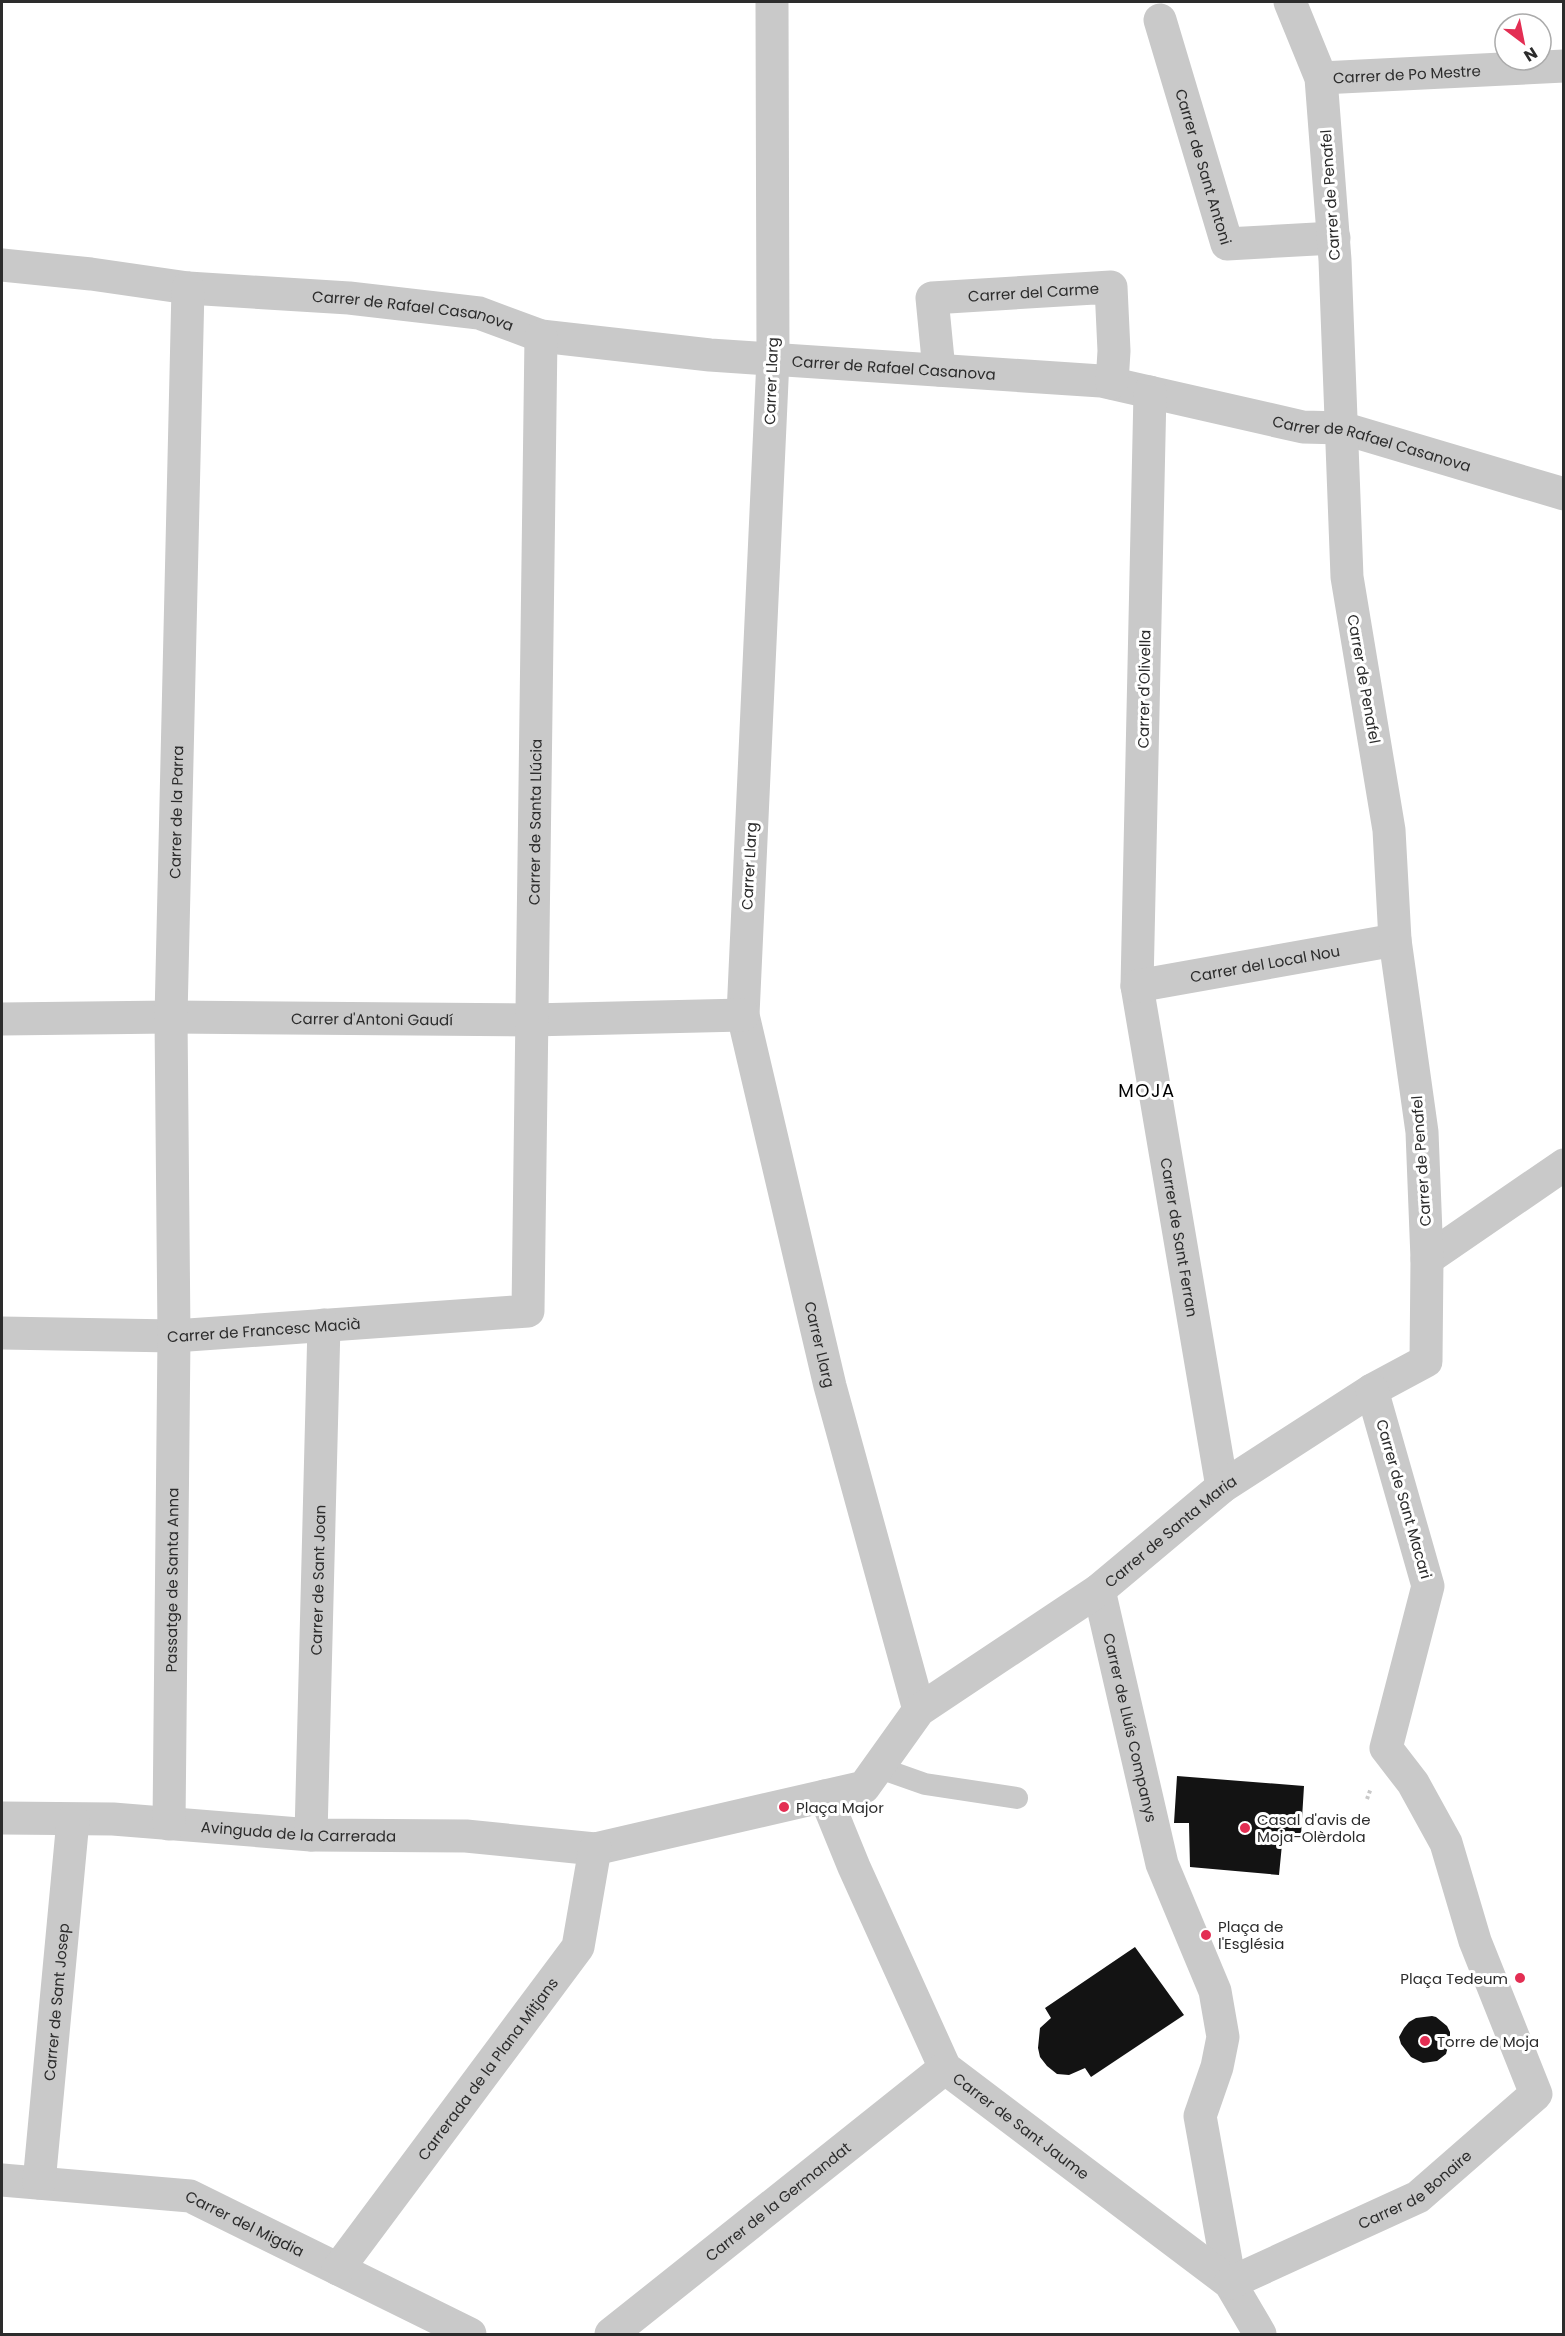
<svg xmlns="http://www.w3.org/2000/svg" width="1565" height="2336" font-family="Poppins,sans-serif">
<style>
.building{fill:#131313}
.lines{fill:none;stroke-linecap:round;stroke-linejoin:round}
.path{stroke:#c9c9c9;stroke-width:4;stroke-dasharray:3 3;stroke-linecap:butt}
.lane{stroke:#c9c9c9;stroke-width:22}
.street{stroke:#c9c9c9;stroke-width:33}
.poi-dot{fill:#e32e53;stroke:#fff;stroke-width:2}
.labels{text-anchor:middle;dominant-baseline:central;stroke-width:6;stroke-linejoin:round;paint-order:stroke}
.street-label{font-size:15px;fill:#2c2c2c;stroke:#fff}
.poi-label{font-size:15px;fill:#2c2c2c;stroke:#fff;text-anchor:start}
.quarter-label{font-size:18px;letter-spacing:1.5px;fill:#000;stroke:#fff}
</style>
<rect width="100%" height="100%" fill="#fff"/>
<path class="building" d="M 1177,1776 L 1304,1786 L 1301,1835 L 1283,1834 L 1279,1875 L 1190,1867 L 1189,1823 L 1174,1823 Z
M 1135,1947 L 1184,2015 L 1091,2077 L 1085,2068 L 1069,2075 L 1057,2074 L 1047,2066 L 1040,2057 L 1038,2048 L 1040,2028 L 1051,2018 L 1045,2008 Z
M 1432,2016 L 1436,2017 L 1447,2026 L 1450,2032 L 1450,2039 L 1446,2054 L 1437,2061 L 1423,2063 L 1411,2057 L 1401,2044 L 1399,2037 L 1404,2028 L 1409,2022 L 1416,2018 Z"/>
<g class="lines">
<path class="path" d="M 1367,1799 L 1371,1788"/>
<path class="lane" d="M 877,1767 L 925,1784 L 1017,1798"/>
<g class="street">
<path id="s1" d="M 772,2 L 773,359 L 743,1015 L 830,1386 L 919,1710"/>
<path id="s2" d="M 1160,20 L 1227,244 L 1334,238"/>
<path id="s3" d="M 1321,78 L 1564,66"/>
<path id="s4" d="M 2,265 L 91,274 L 188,288 L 349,298 L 479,313 L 541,336 L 710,355 L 1101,381 L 1303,427 L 1342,428 L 1564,494"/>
<path id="s5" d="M 939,370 L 932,298 L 1111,287 L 1114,351 L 1112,383"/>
<path id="s6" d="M 1150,392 L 1137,986 L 1222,1487"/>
<path id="s7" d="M 1137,986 L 1395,940"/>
<path id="s8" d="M 2,1019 L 171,1017 L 531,1020 L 743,1015"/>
<path d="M 1427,1259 L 1564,1165"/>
<path id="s9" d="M 2,1333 L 174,1336 L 528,1311 L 541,336"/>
<path id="s10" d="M 1099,1590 L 1162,1864 L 1215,1991 L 1223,2037 L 1217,2067 L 1200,2116 L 1230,2283"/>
<path id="s11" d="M 825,1796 L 854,1867 L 945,2068 L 1230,2283 L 1260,2334"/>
<path id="s12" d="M 2,1818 L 113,1819 L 311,1835 L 466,1836 L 595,1849 L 864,1787 L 919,1710 L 1099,1590 L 1222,1487 L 1372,1390 L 1426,1361 L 1427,1259 L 1422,1132 L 1395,940 L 1389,830 L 1347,577 L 1335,260 L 1321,78 L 1290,2"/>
<path id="s13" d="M 169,1824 L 174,1336 L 171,1017 L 188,288"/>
<path id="s14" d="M 311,1835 L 324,1325"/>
<path id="s15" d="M 2,2180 L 190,2196 L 470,2334"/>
<path id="s16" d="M 39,2183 L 73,1820"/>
<path id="s17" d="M 338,2269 L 578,1947 L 595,1849"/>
<path id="s18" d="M 1230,2283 L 1418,2197 L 1536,2094 L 1475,1941 L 1446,1843 L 1413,1783 L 1386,1748 L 1428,1586 L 1372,1390"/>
<path id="s19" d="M 611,2334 L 945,2068"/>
</g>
</g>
<g class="poi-dot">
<circle cx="784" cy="1807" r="6"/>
<circle cx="1245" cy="1828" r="6"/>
<circle cx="1206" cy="1935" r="6"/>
<circle cx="1520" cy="1978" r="6"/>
<circle cx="1425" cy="2041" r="6"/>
</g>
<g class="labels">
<g class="street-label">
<text stroke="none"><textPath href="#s3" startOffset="86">Carrer de Po Mestre</textPath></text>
<text stroke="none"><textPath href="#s2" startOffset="153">Carrer de Sant Antoni</textPath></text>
<text transform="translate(1330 195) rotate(-94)">Carrer de Penafel</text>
<text stroke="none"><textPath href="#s5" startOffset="174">Carrer del Carme</textPath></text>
<text stroke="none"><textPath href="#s4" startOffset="414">Carrer de Rafael Casanova</textPath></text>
<text stroke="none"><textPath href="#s4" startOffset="900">Carrer de Rafael Casanova</textPath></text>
<text transform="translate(771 381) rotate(-88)">Carrer Llarg</text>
<text stroke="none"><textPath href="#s4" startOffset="1386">Carrer de Rafael Casanova</textPath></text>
<text transform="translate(1364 679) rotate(80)">Carrer de Penafel</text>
<text transform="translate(1144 689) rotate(-89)">Carrer d'Olivella</text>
<text stroke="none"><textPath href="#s13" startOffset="1012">Carrer de la Parra</textPath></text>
<text stroke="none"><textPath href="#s9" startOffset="1016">Carrer de Santa Llúcia</textPath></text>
<text transform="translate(749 866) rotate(-87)">Carrer Llarg</text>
<text stroke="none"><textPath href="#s7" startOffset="130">Carrer del Local Nou</textPath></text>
<text stroke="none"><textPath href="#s8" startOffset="370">Carrer d'Antoni Gaudí</textPath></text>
<text transform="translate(1421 1161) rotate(-94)">Carrer de Penafel</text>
<text stroke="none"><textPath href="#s6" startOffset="849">Carrer de Sant Ferran</textPath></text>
<text stroke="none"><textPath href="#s9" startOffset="262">Carrer de Francesc Macià</textPath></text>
<text stroke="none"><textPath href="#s1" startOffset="1352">Carrer Llarg</textPath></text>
<text transform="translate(1404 1499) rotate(74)">Carrer de Sant Macari</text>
<text stroke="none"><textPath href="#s12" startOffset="1274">Carrer de Santa Maria</textPath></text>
<text stroke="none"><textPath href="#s13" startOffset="244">Passatge de Santa Anna</textPath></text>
<text stroke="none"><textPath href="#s14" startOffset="255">Carrer de Sant Joan</textPath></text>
<text stroke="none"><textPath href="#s10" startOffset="141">Carrer de Lluís Companys</textPath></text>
<text stroke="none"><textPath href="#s12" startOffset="297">Avinguda de la Carrerada</textPath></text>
<text stroke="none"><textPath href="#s16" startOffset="182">Carrer de Sant Josep</textPath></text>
<text stroke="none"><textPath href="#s17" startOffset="250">Carrerada de la Plana Mitjans</textPath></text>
<text stroke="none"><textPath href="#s11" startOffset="393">Carrer de Sant Jaume</textPath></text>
<text stroke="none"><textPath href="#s18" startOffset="208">Carrer de Bonaire</textPath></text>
<text stroke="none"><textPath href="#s19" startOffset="213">Carrer de la Germandat</textPath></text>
<text stroke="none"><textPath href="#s15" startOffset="250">Carrer del Migdia</textPath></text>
</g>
<g class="poi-label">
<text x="796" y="1807">Plaça Major</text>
<text x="1257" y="1819">Casal d'avis de<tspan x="1257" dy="17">Moja-Olèrdola</tspan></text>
<text x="1218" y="1926">Plaça de<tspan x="1218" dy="17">l'Església</tspan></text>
<text x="1508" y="1978" text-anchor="end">Plaça Tedeum</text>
<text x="1437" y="2041">Torre de Moja</text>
</g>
<g class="quarter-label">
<text x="1147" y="1090">MOJA</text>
</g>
</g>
<rect width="1565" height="2336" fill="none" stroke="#2c2c2c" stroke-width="6"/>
<g transform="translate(1523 42) rotate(148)"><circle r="28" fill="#ffffff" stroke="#ababab" stroke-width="1.5"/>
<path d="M0-4.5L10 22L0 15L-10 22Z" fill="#e32e53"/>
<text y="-9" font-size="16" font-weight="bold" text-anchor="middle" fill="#2c2c2c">N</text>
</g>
</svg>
